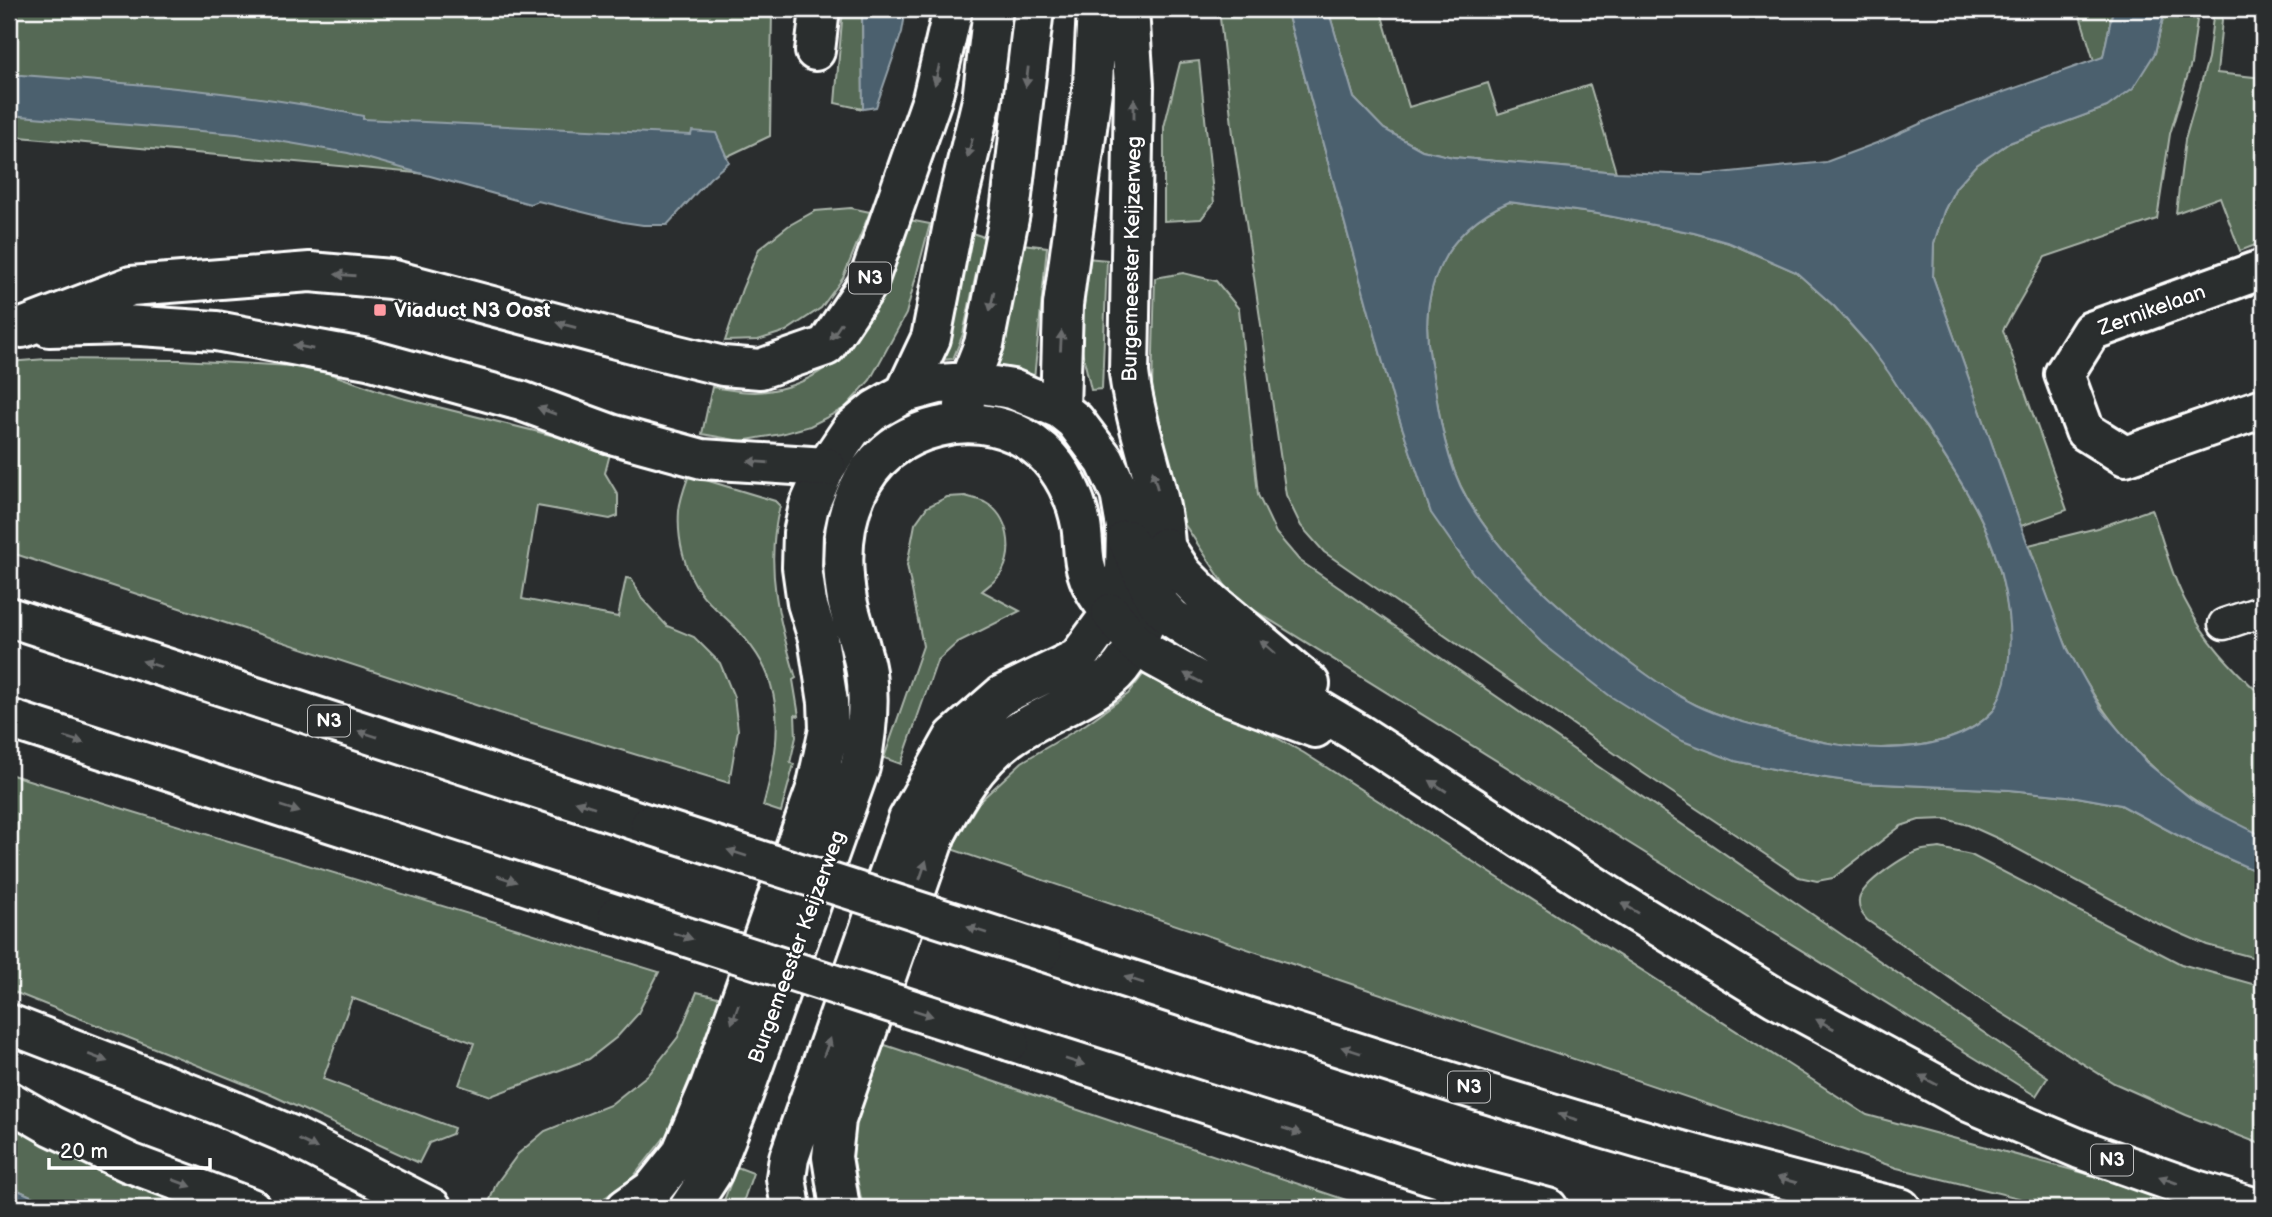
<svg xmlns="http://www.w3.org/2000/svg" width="2272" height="1217" font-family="'Balsamiq Sans',sans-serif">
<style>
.green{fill:#546954;stroke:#aab4aa;stroke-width:2}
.water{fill:#4b606e;stroke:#93a0a8;stroke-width:2;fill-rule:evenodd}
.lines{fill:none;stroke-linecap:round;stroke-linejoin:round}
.lane-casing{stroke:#fff;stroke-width:35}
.street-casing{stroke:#fff;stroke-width:44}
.secondary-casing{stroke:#fff;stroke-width:44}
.primary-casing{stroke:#fff;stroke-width:44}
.lane{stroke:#2a2d2e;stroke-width:30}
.street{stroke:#2a2d2e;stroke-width:38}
.secondary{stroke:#2a2d2e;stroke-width:38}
.primary{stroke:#2a2d2e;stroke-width:38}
.primary-bridge-casing{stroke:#fff;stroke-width:44;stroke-linecap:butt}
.primary-bridge{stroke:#2a2d2e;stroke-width:38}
.oneway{fill:#6a6c6d}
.poi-dot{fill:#ff9aa2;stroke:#2a2d2e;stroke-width:2.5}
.labels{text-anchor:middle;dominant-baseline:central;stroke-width:5;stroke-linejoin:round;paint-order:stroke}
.shield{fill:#2a2d2e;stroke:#bfc0c0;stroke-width:2}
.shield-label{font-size:19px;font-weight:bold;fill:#fff}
.street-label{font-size:21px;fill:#fff;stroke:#2a2d2e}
.poi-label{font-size:21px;font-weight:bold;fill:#fff;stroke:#2a2d2e;text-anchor:start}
</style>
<rect width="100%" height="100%" fill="#2a2d2e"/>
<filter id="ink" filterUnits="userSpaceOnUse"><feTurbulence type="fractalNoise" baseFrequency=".0143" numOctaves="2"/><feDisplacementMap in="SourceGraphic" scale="14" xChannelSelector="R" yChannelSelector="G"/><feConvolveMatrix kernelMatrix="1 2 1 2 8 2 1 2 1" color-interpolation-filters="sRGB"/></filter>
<g filter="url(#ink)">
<path class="green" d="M 9,9 L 772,9 L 770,136 L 648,194 L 9,136 Z
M 843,9 L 862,9 L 863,109 L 835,103 Z
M 1219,9 L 1286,9 L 1394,403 L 1431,513 L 1735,761 L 1798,774 L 1861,783 L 2010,790 L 2077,797 L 2121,805 L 2194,844 L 2263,874 L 2263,960 L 2207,945 L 2152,921 L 1999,839 L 1968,825 L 1946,819 L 1919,820 L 1901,826 L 1833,878 L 1817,881 L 1799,877 L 1640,771 L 1324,552 L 1301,526 L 1286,495 L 1233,134 Z
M 1328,9 L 1380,9 L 1409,107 L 1488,83 L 1498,114 L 1590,85 L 1616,172 L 1453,157 L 1422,150 L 1384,129 L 1354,98 Z
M 2078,9 L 2113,9 L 2103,57 L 2094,61 Z
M 2162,9 L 2198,9 L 2198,13 L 2191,64 L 2170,134 L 2157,219 L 2045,257 L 2003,330 L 2067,510 L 2021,526 L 1933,277 L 1934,243 L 1944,211 L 1956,187 L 1975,166 L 2009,143 L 2107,107 L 2155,53 L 2163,18 Z
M 2214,9 L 2223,9 L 2217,73 L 2263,78 L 2263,242 L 2240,251 L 2220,197 L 2176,213 L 2185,140 L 2208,59 Z
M 1199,61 L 1214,203 L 1201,219 L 1164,221 L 1164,127 L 1180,63 Z
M 1509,202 L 1598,214 L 1694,233 L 1729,243 L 1796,272 L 1834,306 L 1866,342 L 1889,372 L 1915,414 L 1926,428 C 1947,460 1972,497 1987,532 C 2006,580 2020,645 2001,694 C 1998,699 1997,707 1993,711 C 1966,741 1919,748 1881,748 C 1845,748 1816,741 1781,732 C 1753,725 1723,718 1696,705 C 1665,690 1639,669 1612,649 C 1556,606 1502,560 1467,498 C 1443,456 1438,405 1430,358 C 1418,289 1445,229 1509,202 Z
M 851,208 L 870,212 L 843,278 L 821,308 L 786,331 L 758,340 L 725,341 L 742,289 L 759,249 L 788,226 L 815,211 Z
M 904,219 L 930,224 L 906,314 L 870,380 L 845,408 L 810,426 L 781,434 L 741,441 L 702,434 L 712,387 C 726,389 741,392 755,392 C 853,387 880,299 904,219 Z
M 969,232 L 984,237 L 963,334 L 953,359 L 941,360 Z
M 1022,244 L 1047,247 L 1034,379 L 997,370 Z
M 1086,258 L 1107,260 L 1102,389 L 1091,390 L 1076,324 Z
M 1183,273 L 1216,281 L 1239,309 L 1258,495 L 1276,533 L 1299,560 L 2048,1077 L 2036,1096 L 1233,597 L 1185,525 L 1152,390 L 1155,278 Z
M 46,359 L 179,360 L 310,367 L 398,397 L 611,450 L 605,473 L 618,495 L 618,516 L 610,519 L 537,506 L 522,599 L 618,617 L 626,578 L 632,579 L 642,599 L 667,626 L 694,637 L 720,663 L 734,697 L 738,730 L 729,783 L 506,715 L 9,552 L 9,362 Z
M 689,475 L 775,501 L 780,506 C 764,565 779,622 796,678 L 793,680 L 799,716 L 795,715 L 796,737 L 790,763 L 794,764 L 781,812 L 763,806 C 774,766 783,727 771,685 C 765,662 748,640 731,623 C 721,613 709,604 701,593 C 684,571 677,538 679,511 C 680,499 685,486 689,475 Z
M 965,496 C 972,498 981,500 986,503 C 1009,516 1014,550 1002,572 C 997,580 989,585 982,591 L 1020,611 L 958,642 L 937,661 L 901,764 L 884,758 L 923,646 L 907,565 L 915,524 L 927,507 L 947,497 Z
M 2152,509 C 2163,540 2172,578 2188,606 C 2205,640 2232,668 2260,694 L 2263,690 L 2263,836 C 2171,799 2112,738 2068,649 C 2052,616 2042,579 2029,545 L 2097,528 Z
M 1149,667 L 1304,753 L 1867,1115 L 2214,1208 L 2059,1208 L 1897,1168 L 951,849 L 979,802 L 1022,762 L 1086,724 L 1128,694 Z
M 9,774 L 659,972 L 637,1015 L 617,1037 L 589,1059 L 491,1096 L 459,1085 L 474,1043 L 352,998 L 323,1079 L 454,1128 L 452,1134 L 429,1143 L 419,1163 L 267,1093 L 9,990 Z
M 1940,848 L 1971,855 L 2181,964 L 2263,987 L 2263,1145 L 2186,1115 L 2114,1083 L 1984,1002 L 1867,920 C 1862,914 1858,909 1859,900 C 1862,883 1906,854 1923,850 C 1928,849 1934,849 1940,848 Z
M 697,992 L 722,998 L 668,1133 L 630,1181 L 589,1208 L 487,1208 L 496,1184 L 518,1154 L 545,1131 L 610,1105 L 650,1073 L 678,1037 Z
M 882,1044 L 1370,1208 L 863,1208 L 852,1154 L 855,1124 Z
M 9,1120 L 198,1208 L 57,1208 L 9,1186 Z
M 737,1167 L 753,1173 L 741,1208 L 721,1208 Z"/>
<path class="water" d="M 862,9 L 906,9 L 902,32 L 876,107 L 863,109 Z
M 1286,9 L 1328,9 L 1354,98 L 1384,129 L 1422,150 L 1453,157 L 1616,172 L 1701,175 L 1826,162 L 1882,141 L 1944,113 L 2103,57 L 2113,9 L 2162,9 L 2163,18 L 2155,53 L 2133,88 L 2107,107 L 2009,143 L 1975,166 L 1956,187 L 1944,211 L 1934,243 L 1933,277 L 2021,526 L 2067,648 L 2101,709 L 2146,762 L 2195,802 L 2263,836 L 2263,874 L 2194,844 L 2121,805 L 2077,797 L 2010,790 L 1861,783 L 1798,774 L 1735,761 L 1680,740 L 1610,696 L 1542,643 L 1473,573 L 1431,513 L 1394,403 ZM 1509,202 L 1598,214 L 1694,233 L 1730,243 L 1796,272 L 1834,306 L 1866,342 L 1889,373 L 1915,414 L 1926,427 C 1947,461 1972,496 1987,532 C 2006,578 2019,647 2001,694 C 1998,699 1997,706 1993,711 C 1966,741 1919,748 1881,748 C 1845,748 1816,741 1781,732 C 1753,725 1723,718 1696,705 C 1666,690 1639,669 1612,649 C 1556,606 1503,560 1467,499 C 1443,456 1438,405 1430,358 C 1418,290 1445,229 1509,202 Z
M 9,74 C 127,83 247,91 363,116 L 363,119 L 691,135 L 692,131 L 716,133 L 729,162 L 710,178 L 667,225 L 643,225 L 623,222 L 538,201 L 530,204 L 348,153 L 237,134 L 9,115 Z
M 9,1186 L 57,1208 L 9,1208 Z"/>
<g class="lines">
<g class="lane-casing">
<path id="lane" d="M 2224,624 L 2263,611"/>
</g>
<g class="street-casing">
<path id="street" d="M 815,51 L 820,9
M 2263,269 L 2091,331 L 2064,374 L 2085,431 L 2125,456 L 2263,408"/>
</g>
<g class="secondary-casing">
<path id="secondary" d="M 905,393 L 931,338 L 957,204 L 982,100 L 993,9
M 964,406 L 969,382 L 984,344 L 1010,213 L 1034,9
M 1060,409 L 1063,305 L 1093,84 L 1097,9
M 626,1208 L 653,1189 L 681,1154 L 710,1086 L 816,789 L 829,729 L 828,702 L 818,638 L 807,603 L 802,567 L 803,533 L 809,506 L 826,467 L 851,430 L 875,410 L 905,393 L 939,384 L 969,382 L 1012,389 L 1060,409 L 1075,421 L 1105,461 L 1120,493 L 1126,527 L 1125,570 L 1119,591 L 1111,613 L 1078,658 L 1002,695 L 954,737 L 908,819 L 789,1158 L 786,1178 L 791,1208
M 689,1208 L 713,1171 L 743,1095 L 860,767 C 867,734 870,705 866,672 C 862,647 852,624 847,600 C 834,525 855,447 938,427 C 974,418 1013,425 1042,451 C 1063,470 1076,498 1081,525 C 1084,541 1082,557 1087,572 C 1092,589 1101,600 1111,613
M 840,1208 L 832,1157 L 836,1120 L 936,834 C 955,798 976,762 1009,738 C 1042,713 1095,699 1121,667 C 1134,650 1142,631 1150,611 C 1157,594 1166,562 1165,544 C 1161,485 1136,432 1129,373 L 1134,86 L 1129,9"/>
</g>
<g class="primary-casing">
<path id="primary" d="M 49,327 L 126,325 L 216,331 L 368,359 L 521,401 L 611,434 L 702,459 L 826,467
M 22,328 L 131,286 L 310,272 L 390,279 L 658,350 L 723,366 L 760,369 L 826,346 L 867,285 L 932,99 L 953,9
M 1127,539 L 1155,600 L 1172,618 L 1237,661 L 1359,734 L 1616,900 L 1776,998 L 1971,1103 L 2080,1149 L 2196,1190 L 2257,1208
M 1165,547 L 1183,574 L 1207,598 L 1310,684
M 1111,613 L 1136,644 L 1153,656 L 1219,692 L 1315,728
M 9,617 L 650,825
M 9,719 L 618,915
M 1042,951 C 1326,1042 1610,1139 1901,1208
M 9,1024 L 224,1107 L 290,1135 L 432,1208
M 1010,1041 L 1462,1185 L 1548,1208
M 9,1101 L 52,1126 L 130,1163 L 251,1208"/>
</g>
<use href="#lane" class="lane"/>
<use href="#street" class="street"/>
<use href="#secondary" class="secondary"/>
<use href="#primary" class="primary"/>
<g class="primary-bridge-casing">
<path id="primary-bridge" d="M 650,825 L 1042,951
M 618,915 L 1010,1041"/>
</g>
<use href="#primary-bridge" class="primary-bridge"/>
</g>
<defs><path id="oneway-solid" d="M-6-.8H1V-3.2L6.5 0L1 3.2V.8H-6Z" transform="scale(1.75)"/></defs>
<g class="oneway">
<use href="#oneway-solid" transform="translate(937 75) rotate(103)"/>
<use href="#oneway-solid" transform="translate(1027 77) rotate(97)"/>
<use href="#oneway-solid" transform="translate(1134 109) rotate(-90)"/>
<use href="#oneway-solid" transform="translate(970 148) rotate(104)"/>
<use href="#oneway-solid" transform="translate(345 275) rotate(-176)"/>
<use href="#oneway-solid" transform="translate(992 301) rotate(102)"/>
<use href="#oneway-solid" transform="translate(566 325) rotate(-165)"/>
<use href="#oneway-solid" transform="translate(836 331) rotate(124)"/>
<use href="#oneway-solid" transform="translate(1061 341) rotate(-87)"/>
<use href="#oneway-solid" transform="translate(303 347) rotate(-169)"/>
<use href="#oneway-solid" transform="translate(547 411) rotate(-160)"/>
<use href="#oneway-solid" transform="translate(758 462) rotate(-176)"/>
<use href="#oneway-solid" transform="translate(1155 480) rotate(-105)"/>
<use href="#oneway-solid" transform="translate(1268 647) rotate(-139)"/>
<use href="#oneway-solid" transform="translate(152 664) rotate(-162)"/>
<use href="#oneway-solid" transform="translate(1193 678) rotate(-152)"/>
<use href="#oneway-solid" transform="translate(368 734) rotate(-162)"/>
<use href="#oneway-solid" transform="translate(74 740) rotate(18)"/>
<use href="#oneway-solid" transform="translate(1438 786) rotate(-147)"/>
<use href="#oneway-solid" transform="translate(585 804) rotate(-162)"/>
<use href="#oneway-solid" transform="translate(290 809) rotate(18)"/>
<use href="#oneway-solid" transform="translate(737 853) rotate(-162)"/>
<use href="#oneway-solid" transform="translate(923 870) rotate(-71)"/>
<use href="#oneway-solid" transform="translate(507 879) rotate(18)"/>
<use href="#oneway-solid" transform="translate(1630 908) rotate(-149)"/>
<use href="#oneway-solid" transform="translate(977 930) rotate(-162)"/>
<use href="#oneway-solid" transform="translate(683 936) rotate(18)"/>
<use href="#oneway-solid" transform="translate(1134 980) rotate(-162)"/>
<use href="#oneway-solid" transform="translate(923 1013) rotate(18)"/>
<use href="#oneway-solid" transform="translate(735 1014) rotate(110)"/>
<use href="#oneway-solid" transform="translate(1825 1024) rotate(-152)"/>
<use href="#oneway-solid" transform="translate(827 1047) rotate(-70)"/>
<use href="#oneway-solid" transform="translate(1351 1050) rotate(-162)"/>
<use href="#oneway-solid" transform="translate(98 1058) rotate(21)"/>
<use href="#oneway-solid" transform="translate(1075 1062) rotate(18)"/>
<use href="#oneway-solid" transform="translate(1928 1080) rotate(-152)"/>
<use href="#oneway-solid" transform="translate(1568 1117) rotate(-163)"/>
<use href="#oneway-solid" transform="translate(1292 1131) rotate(18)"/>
<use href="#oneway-solid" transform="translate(308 1144) rotate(26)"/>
<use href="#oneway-solid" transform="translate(1787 1180) rotate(-164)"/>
<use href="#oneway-solid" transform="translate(2168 1180) rotate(-160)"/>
<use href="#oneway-solid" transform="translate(182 1183) rotate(20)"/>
</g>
</g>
<rect class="poi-dot" x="373" y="303" width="14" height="14" rx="3.5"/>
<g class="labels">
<g class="shield">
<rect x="849" y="262.5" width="42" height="31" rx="5"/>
<rect x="308" y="705.5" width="42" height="31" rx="5"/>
<rect x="1448" y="1071.5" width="42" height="31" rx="5"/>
<rect x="2091" y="1144.5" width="42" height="31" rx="5"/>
</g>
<g class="shield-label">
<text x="870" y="278">N3</text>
<text x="329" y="721">N3</text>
<text x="1469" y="1087">N3</text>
<text x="2112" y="1160">N3</text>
</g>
<g class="street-label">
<text transform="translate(1132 259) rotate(-89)">Burgemeester Keijzerweg</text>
<text transform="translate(2152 310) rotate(-20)">Zernikelaan</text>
<text transform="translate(797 947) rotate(-70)">Burgemeester Keijzerweg</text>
</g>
<g class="poi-label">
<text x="394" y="310">Viaduct N3 Oost</text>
</g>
</g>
<rect width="2272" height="1217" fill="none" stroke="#2a2d2e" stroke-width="35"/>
<rect x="18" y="18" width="2237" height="1182" fill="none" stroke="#fff" stroke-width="2.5" filter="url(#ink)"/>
<path d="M49 1158v10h161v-10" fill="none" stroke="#ffffff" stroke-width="3.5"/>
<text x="60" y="1158" font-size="21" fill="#ffffff" stroke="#2a2d2e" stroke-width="5" paint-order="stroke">20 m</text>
</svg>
